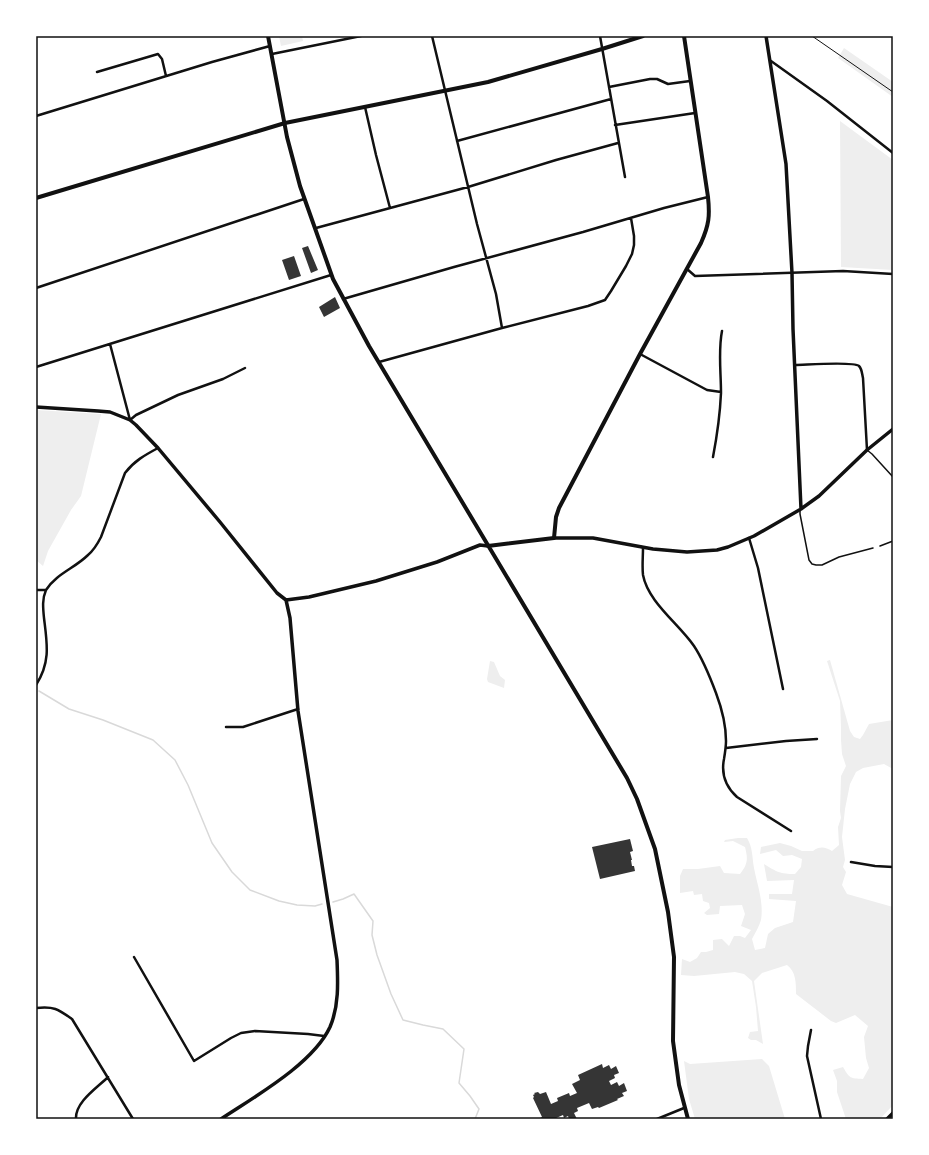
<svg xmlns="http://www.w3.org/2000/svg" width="929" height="1155" font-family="Rubik,sans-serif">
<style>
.green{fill:#eee}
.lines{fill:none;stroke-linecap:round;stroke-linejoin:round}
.stream{stroke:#d9d9d9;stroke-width:1.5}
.building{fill:#353535}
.path{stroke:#111;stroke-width:1}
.service{stroke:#111;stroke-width:1.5}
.minor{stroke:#111;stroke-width:2.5}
.tertiary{stroke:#111;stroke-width:3.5}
.secondary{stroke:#111;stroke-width:4}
.primary{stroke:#111;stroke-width:4}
.neatline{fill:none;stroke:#111;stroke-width:1.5}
</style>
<rect width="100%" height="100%" fill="#fff"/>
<path class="green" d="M 279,36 L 302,36 L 303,41 L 281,46 Z
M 844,48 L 893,82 L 893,97 L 838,58 Z
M 840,121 L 893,160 L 893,270 L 841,267 Z
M 36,410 L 101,414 L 81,496 L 71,510 L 48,551 L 43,566 L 36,560 Z
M 830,660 L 850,731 L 854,737 L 860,739 L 863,735 L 869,724 L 893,720 L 893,769 L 884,764 L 863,768 L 856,772 L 850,784 L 845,809 L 842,837 L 845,860 L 843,867 L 846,872 L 842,885 L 847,894 L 893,907 L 892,956 L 893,957 L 893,1105 L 880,1119 L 851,1119 L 851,1118 L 846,1119 L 837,1092 L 837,1081 L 833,1070 L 843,1067 C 850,1079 850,1078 863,1079 L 869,1068 L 866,1058 L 864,1037 L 868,1026 L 855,1015 L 836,1023 L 831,1021 L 796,994 C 796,982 796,972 787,965 L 762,973 L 754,981 L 763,1044 L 756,1040 L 751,1040 L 748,1038 L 750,1032 L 758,1031 L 756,1007 L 752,981 L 744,974 L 735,972 L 694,976 L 681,975 L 682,959 L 690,962 L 697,958 L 701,952 L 706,952 L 713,950 L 713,940 L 722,939 L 729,946 L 734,936 L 740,936 L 745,938 L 751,930 L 741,926 L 745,914 L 742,905 L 720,906 L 719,914 L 707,915 L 704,913 L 710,908 L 709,903 L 703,901 L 702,894 L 694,895 L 693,891 L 680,893 L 680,876 L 683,869 L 698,869 L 720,866 L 724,873 L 740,874 C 748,864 748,859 745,847 L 733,841 L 724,842 L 725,840 L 738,838 L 747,838 C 753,848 752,857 754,868 C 757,884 764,902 761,920 C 759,927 755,933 752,939 L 755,950 L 765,948 L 768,934 L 775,928 L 793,922 L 796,901 L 769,899 L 769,894 L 792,894 L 794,880 L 767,881 L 764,864 C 777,872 780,874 795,874 L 801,867 L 802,859 L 792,855 L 783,856 L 776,850 L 760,854 L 761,847 L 780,843 L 791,846 L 802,851 L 813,851 C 820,846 825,847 832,851 L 839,845 L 838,827 L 841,818 L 840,811 L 841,776 L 846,766 L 842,754 L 841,740 L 841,727 L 840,701 L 827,661 Z
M 490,661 L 494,662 L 500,676 L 505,680 L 504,688 L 488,682 L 487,679 Z
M 762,1059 L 769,1066 L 785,1119 L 695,1119 L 689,1099 L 684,1061 L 690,1064 Z"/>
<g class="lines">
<path class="stream" d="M 39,691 L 69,709 L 103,720 L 153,740 L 175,760 L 188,785 L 212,843 L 232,872 L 250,890 L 279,901 L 297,905 L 315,906 L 322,904
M 333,902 L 343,899 L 354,894 L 373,921 L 372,935 L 377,955 L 391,994 L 403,1020 L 423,1025 L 443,1029 L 464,1049 L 459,1083 L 470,1096 L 479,1109 L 475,1119"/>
</g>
<path class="building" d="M 308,246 L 318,270 L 311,273 L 302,248 Z
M 294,256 L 301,276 L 289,280 L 282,260 Z
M 335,297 L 340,308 L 324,317 L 319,307 Z
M 630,839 L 633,851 L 630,852 L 632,860 L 631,860 L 632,866 L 634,866 L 635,871 L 600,879 L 592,847 Z
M 602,1064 L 603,1068 L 609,1065 L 611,1069 L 616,1066 L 619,1073 L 614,1075 L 615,1078 L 609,1081 L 611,1085 L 617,1082 L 619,1086 L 624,1083 L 627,1091 L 622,1093 L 624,1096 L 617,1099 L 618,1100 L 599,1108 L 598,1107 L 592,1109 L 589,1103 L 577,1108 L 578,1111 L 574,1113 L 577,1119 L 569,1119 L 568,1116 L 564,1118 L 563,1115 L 554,1119 L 538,1119 L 542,1117 L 533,1098 L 534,1097 L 533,1095 L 535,1094 L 534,1093 L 538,1092 L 540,1094 L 546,1092 L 551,1104 L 558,1101 L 557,1098 L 569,1093 L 570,1096 L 577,1093 L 572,1084 L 580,1080 L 578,1075 Z"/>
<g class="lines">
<path class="path" d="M 812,36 L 893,92"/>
<path class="service" d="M 867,450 L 872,454 L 893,477
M 800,510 L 800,514 L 809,560 L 812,564 L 816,565 L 822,565 L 839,557 L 873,548
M 880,546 L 893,541"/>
<path class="minor" d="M 432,36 L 477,224 L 496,294 L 502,328
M 600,36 L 625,177
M 272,54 L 361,36
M 771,61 L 827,101 L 893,153
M 97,72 L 158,54 L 162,59 L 166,76
M 609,87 L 650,79 L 657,79 L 668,84 L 690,81
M 365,107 L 376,155 L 390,208
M 36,116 L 212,62 L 270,46
M 615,125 L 695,113
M 457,141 L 611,99
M 316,228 L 468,187 L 556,160 L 618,143
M 687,269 L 695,276 L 843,271 L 893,274
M 36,288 L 304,199
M 343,299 L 454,267 L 583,232 L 664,208 L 708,197
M 110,344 L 130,420 L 136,415 L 178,395 L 223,379 L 245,368
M 640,354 L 707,390 L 721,392
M 379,362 L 502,328 L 588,306 L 605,300 L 611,291 L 626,266 L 632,254 L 634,245 L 634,236 L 631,218
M 795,365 C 805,365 853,361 859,366 C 862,369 862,374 863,378 L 867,450
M 36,367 L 331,275
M 713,457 C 717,436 720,415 721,393 C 721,372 718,351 722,331
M 749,538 L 758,568 L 783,689
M 643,548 C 643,557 642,566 643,575 C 648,602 679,624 694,646 C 704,661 710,677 716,693 C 722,709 726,724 726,741 C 726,747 725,753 724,759 C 721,774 726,787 737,797 L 791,831
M 36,590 L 46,590 C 56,574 75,568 88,555 C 94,550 98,543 101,537 L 125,473 C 134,461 145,455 158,448
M 36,685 C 51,662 47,643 44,618 C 43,608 42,599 46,590
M 226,727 L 243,727 L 298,709
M 726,748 L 786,741 L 817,739
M 851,862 L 875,866 L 893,867
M 134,957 L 194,1061 L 231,1038 L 241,1033 L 255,1031 L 308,1034 L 324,1036
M 36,1008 C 54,1006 58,1009 72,1019 L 133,1119
M 811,1030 L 808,1046 L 807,1056 L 821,1119
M 76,1119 C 75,1102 97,1088 108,1077
M 657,1119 L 684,1108"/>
<path class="tertiary" d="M 766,36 L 786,164 L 792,273 L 793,329 L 801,509
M 36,407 L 98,411 L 110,412 L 130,420 L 136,425 L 158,448 L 220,522 L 277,593 L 286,600 L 290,618 L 298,711 L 337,960 C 338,983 339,1006 330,1027 C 313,1064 254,1097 221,1119
M 554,538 L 593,538 L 653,549 L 687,552 L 717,550 L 728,547 L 754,536 L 775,524 L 801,509 L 819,496 L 867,450 L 893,429
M 286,600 L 309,597 L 376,581 L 437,562 L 480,545 L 488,546
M 887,1119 L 893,1113"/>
<path class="secondary" d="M 268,36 L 287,137 L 300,186 L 333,279 L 369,346 L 627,778 L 637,799 L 655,849 L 668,912 L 674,957 L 673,1041 L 679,1085 L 688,1119
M 488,546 L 554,538 L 556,517 L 559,508 L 640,354 L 701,243 C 709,225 710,216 708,197 L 684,36"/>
<path class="primary" d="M 36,198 L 285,123 L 488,82 L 602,49 L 643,36"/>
</g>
<rect width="929" height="1155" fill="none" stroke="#ffffff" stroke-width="74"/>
<rect x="37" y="37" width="855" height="1081" class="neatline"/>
</svg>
